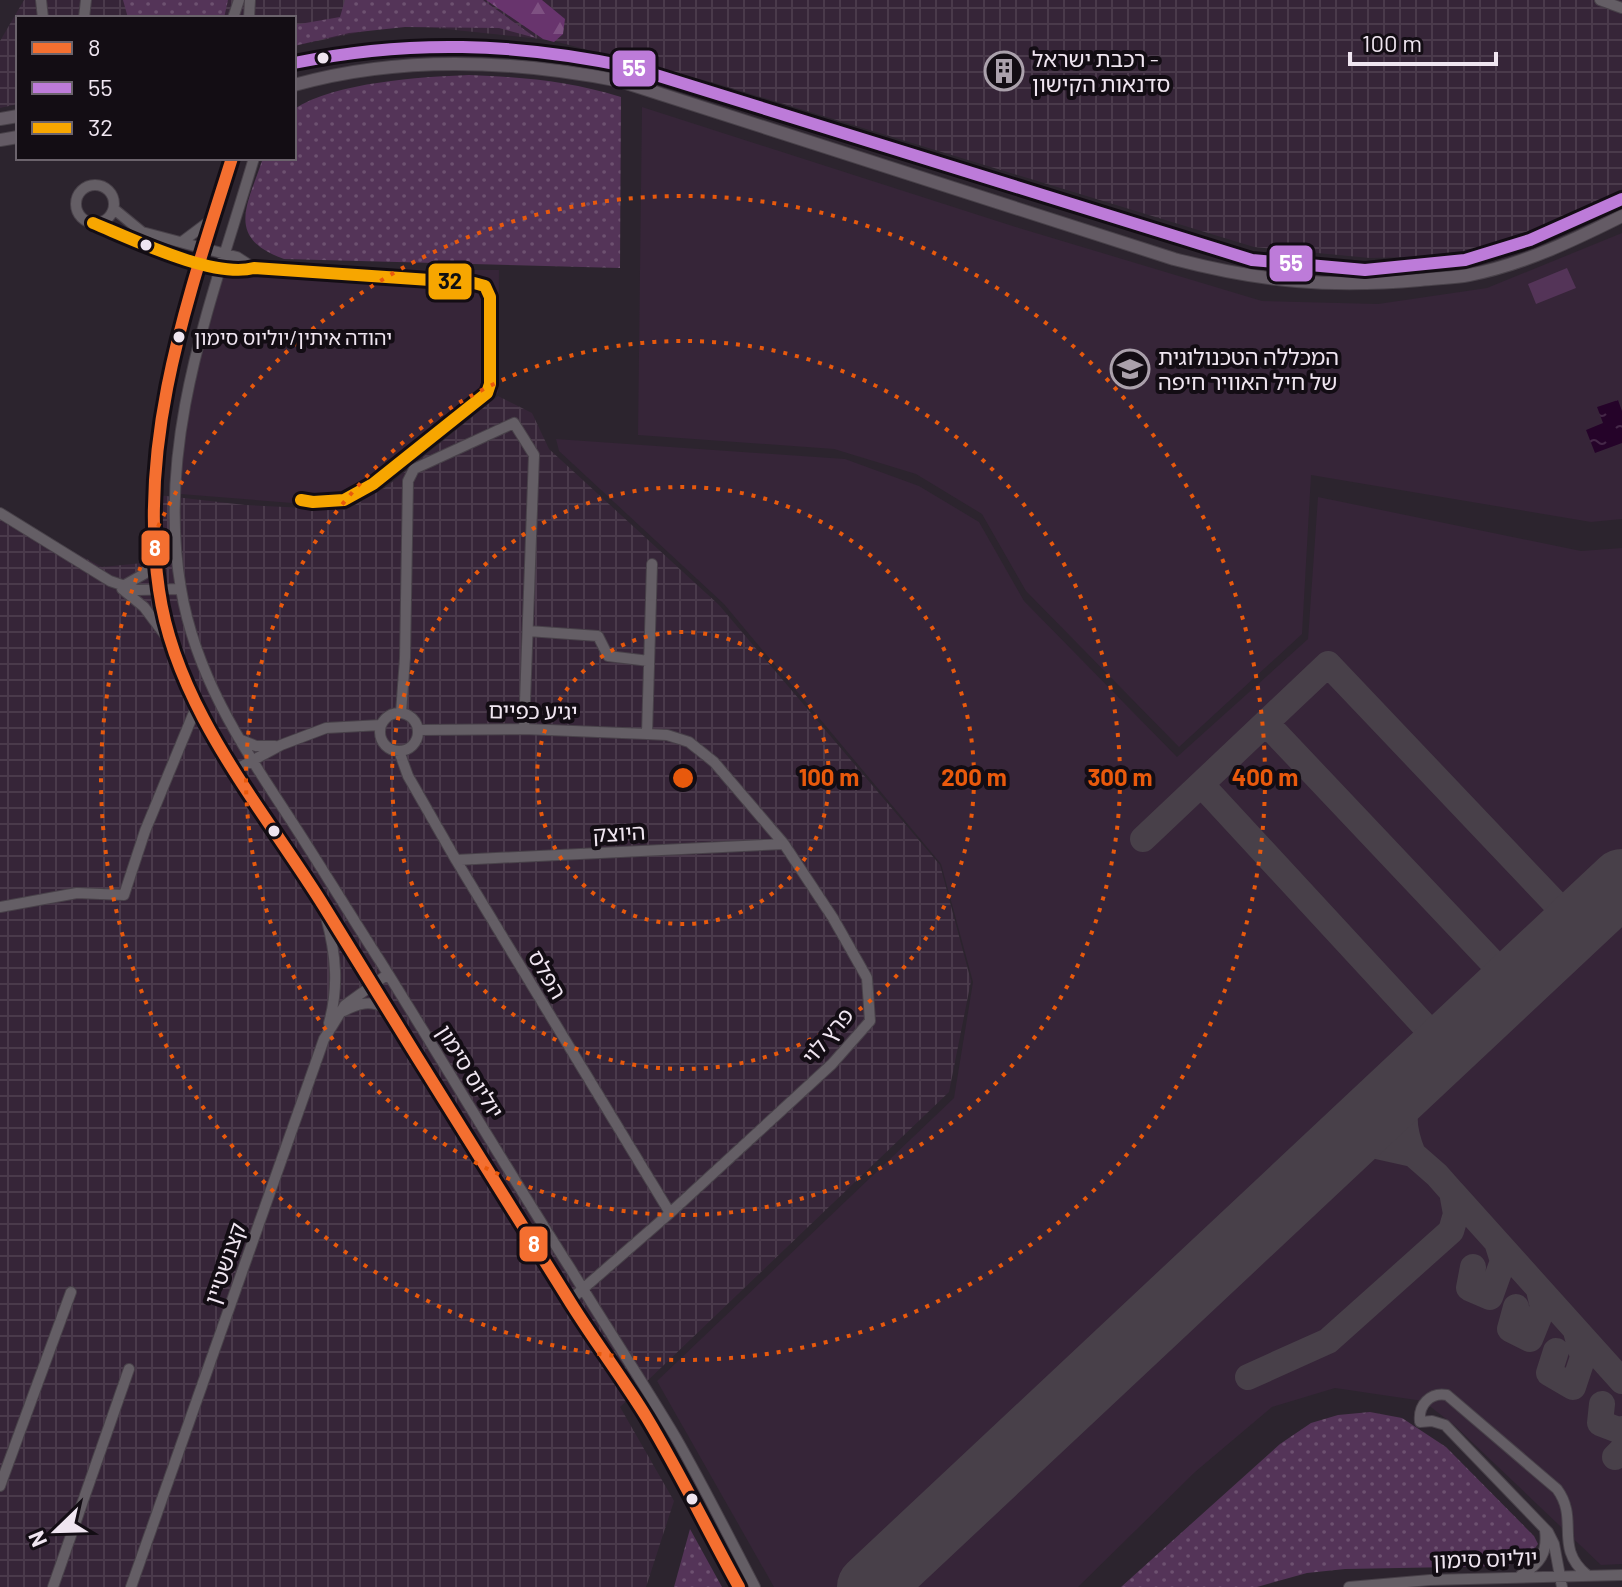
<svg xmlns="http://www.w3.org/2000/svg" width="1622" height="1587" font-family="Barlow,'Noto Sans Hebrew',sans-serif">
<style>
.built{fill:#362538}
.industrial{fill:url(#industrial-grid)}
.grass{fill:url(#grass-dots)}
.forest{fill:url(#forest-firs)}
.green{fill:#543458}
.water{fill:url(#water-ripples)}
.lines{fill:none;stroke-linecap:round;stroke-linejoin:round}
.taxiway{stroke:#484049;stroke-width:26}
.runway{stroke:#484049;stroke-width:66}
.minor-casing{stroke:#484149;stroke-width:12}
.major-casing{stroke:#484149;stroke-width:14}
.minor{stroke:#645e65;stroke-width:10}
.major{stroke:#645b65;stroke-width:12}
.bus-1-casing{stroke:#130d14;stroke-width:18}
.bus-2-casing{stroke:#130d14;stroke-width:18}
.bus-3-casing{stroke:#130d14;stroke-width:18}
.bus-1{stroke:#f46f30;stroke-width:12}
.bus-2{stroke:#bd7bd9;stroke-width:12}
.bus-3{stroke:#f7a600;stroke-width:12}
.ring{fill:none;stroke:#e8590c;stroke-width:4;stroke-dasharray:4 8}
.bus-dot{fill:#efe5f0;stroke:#130d14;stroke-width:3}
.labels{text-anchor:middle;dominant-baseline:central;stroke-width:8;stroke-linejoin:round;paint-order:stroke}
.bus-label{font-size:20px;fill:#efe5f0;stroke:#130d14;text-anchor:start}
.poi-label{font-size:22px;fill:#efe5f0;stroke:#130d14;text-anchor:start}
.street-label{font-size:22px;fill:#efe5f0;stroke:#130d14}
.centre{fill:#e8590c;stroke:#130d14;stroke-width:4}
.ring-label{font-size:24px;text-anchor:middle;font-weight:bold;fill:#e8590c;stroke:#130d14;stroke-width:8;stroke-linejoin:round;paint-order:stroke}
.line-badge{stroke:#130d14;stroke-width:3}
.badge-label{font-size:22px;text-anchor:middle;font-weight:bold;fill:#fff}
.pale-badge-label{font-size:22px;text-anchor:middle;font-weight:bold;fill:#111}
</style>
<defs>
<pattern id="industrial-grid" width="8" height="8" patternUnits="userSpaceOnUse" patternTransform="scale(2)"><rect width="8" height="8" fill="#362538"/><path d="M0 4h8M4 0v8" fill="none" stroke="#4a3a4b"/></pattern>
<pattern id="grass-dots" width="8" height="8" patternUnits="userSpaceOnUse" patternTransform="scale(2)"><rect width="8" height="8" fill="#543458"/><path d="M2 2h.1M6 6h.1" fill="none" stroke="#6d5170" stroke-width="1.8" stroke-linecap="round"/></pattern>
<pattern id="forest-firs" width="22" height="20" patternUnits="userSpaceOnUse" patternTransform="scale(2)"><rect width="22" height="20" fill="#68346d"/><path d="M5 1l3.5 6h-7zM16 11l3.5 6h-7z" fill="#7e5182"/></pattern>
<pattern id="water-ripples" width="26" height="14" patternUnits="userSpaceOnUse" patternTransform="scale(2)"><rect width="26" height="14" fill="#250329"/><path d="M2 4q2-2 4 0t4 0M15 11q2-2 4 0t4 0" fill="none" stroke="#452848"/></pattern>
</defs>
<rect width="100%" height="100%" fill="#2c242e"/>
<path class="built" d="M 642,107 L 1019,228 L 1262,301 L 1378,304 L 1487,288 L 1622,233 L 1622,519 L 1591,522 L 1311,475 L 1302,634 L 1179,747 L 1026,591 L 982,514 L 916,474 L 834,449 L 638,435 Z
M 225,269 L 499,270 L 498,393 L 384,484 L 343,507 L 180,494 L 186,414 Z
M 556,439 L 845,459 L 919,486 L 979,522 L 1024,601 L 1177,757 L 1308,639 L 1318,497 L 1581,551 L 1622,548 L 1622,1564 L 1601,1565 L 1454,1425 L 1423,1401 L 1335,1388 L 1272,1407 L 1195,1472 L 1078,1587 L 774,1587 L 657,1381 L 954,1098 L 973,982 L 941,864 L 724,604 L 559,451 Z"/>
<path class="industrial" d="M 24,0 L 1622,0 L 1622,189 L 1532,235 L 1470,255 L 1370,258 L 1254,247 L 715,83 L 550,40 L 398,24 L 294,46 L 294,18 L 18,18 L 18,104 L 0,108 L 0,41 Z
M 498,396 L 532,413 L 549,449 L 719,605 L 940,865 L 971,981 L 949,1092 L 620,1407 L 674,1501 L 646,1587 L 0,1587 L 0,513 L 102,567 L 143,563 L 147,556 L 149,494 L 245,505 L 346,510 L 386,487 Z"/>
<path class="grass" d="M 123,0 L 228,0 L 224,18 L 128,18 Z
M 345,0 L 483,0 L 536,38 L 499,28 L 405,27 L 349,33 L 294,46 L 294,25 L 340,17 Z
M 469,75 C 523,77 569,81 621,97 L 620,268 L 284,259 C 224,238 248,204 263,158 L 294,158 L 294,109 C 336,82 420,77 469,75 Z
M 1370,1412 L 1402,1418 L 1446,1447 L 1534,1536 L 1538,1544 L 1532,1552 L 1508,1566 L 1345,1569 L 1307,1573 L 1257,1587 L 1121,1587 L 1280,1444 L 1311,1423 L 1338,1415 Z
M 690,1529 L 722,1587 L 674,1587 Z"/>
<path class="forest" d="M 486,0 L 542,0 L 565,19 L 563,34 L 554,42 L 543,39 Z"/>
<path class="green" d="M 1567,268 L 1576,288 L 1536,304 L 1528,284 Z"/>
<path class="water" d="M 1618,400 L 1622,411 L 1622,443 L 1595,453 L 1586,430 L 1603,423 L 1597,407 Z"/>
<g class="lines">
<path class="taxiway" d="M 1266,723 L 1513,984
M 1201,784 L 1445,1048
M 1143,839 L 1328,664 L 1576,925
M 1412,1079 C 1403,1107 1401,1126 1413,1154
M 1452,1192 L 1622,1381
M 1473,1267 L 1469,1288 L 1490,1297 L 1503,1261 L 1497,1242
M 1516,1307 L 1510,1329 L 1530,1339 L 1543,1307 L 1539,1290
M 1556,1351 L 1549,1373 L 1573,1387 L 1583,1357 L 1576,1331
M 1248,1377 L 1328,1341 L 1451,1231 L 1456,1214 L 1452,1192 L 1437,1175 L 1413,1154 L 1377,1146 L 1356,1146 L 1332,1154
M 1602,1404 L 1600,1423 L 1621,1431 L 1622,1429
M 1615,1457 L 1622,1450"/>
<path class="runway" d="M 870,1587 L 1622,882"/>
<g class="minor-casing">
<path id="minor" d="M 41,0 L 43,18
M 1600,0 L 1622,8
M 84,18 L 86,0
M 233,18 L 239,0
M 249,18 L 250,0
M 232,158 C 188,298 137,440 159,590 C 176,710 263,808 325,908 C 405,1038 486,1168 567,1297 C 592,1338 622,1377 647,1418 C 680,1473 708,1531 739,1587
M 254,158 C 213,298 155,440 181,589 C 196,679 245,750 294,825 C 323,870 351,916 380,961 C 444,1063 505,1166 570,1268 C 605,1325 642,1381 676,1438 C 704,1487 729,1537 755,1587
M76 204a19 19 0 1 1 38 0a19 19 0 1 1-38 0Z
M 114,209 L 142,232 L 237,257 L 254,268
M 93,223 C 132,239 214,279 254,268 L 474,283 L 485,286 L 490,297 L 490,384 L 487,393 L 373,484 L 344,500 L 313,502 L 301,500
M 183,241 L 211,220
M 0,513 L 110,581 L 137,590 L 181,589
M 123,586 L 144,574 L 154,558
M 122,589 L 144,607 L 168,639
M 528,631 L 598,636 L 608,656 L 649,661
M 401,713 L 405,658 L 408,481 L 414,469 L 514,423 L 534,455 L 524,729
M380 732a19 19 0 1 1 38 0a19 19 0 1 1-38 0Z
M 418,730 L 524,729 L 647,734 L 667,735 L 689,742 L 714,762 L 784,844 L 833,918 L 867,978 L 870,1021 L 832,1064 L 670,1213 L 569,1301
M 647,734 L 652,564
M 241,740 L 256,746 L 275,746
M 399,751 L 408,776 L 456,860 L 670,1213
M 235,770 L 281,745 L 326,728 L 381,725
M 456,860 L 784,844
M 0,907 L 77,893 L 124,895 L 145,831 L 197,705
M 326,917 C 336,954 339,987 329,1023
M 344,1011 C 358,1003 371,1000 385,1008
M 0,1486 L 71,1292
M 1521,1575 C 1540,1564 1548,1553 1545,1530
M 53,1587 L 129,1369
M 131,1587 L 324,1039 L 345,1005 L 388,974
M 1349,1587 L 1430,1580 L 1622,1575
M 1562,1587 L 1554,1544 L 1548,1532 L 1445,1425 L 1432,1421 L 1420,1422 C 1418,1405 1430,1392 1447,1395 L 1557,1489 C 1580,1520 1553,1547 1587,1575"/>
</g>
<g class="major-casing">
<path id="major" d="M 294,63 C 409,39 516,43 630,67 L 1252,260 L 1365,270 L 1465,260 L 1530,240 L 1622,199
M 294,85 C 400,55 513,60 620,81 L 1174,259 C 1262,282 1330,288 1420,280 C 1436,278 1453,278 1469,275 C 1522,265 1574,240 1622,216
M 0,119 L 18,116
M 0,140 L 18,137"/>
</g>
<use href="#minor" class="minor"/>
<use href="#major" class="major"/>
<g class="bus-1-casing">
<path id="bus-1" d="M 232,158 C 188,298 137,440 159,590 C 176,710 263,808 325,908 C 405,1038 486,1168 567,1297 C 592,1338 622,1377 647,1418 C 680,1473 708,1531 739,1587"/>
</g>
<g class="bus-2-casing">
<path id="bus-2" d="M 294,63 C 409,39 516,43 630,67 L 1252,260 L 1365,270 L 1465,260 L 1530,240 L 1622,199"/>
</g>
<g class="bus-3-casing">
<path id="bus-3" d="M 93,223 C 132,239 214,279 254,268 L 474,283 L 485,286 L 490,297 L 490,384 L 487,393 L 373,484 L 344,500 L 313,502 L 301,500"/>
</g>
<use href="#bus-1" class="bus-1"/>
<use href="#bus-2" class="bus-2"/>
<use href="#bus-3" class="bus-3"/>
</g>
<g class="ring">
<circle cx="683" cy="778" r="146"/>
<circle cx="683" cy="778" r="291"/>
<circle cx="683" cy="778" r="437"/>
<circle cx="683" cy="778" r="582"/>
</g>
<defs>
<g id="building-ring" transform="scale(2)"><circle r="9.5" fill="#130d14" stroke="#aba1ac" stroke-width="1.5"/><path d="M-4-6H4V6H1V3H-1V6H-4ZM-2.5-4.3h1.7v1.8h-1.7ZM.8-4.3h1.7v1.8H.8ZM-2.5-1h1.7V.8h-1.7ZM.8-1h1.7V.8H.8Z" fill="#aba1ac"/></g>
<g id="university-ring" transform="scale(2)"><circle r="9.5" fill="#130d14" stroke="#aba1ac" stroke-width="1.5"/><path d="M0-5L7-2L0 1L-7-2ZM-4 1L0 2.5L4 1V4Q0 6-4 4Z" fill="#aba1ac"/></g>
</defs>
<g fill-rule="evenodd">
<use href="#building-ring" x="1004" y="71"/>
<use href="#university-ring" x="1130" y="369"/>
</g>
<g class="bus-dot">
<circle cx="323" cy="58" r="7"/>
<circle cx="146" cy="245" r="7"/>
<circle cx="179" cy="337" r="7"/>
<circle cx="274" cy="831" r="7"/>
<circle cx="692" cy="1499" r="7"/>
</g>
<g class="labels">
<g class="bus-label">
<text x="194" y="337">יהודה איתין/יוליוס סימון</text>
</g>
<g class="poi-label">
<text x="1032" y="58">רכבת ישראל -<tspan x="1032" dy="25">סדנאות הקישון</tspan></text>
<text x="1158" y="356">המכללה הטכנולוגית<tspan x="1158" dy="25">של חיל האוויר חיפה</tspan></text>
</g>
<g class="street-label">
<text transform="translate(533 710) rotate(1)">יגיע כפיים</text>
<text transform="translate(619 832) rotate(-3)">היוצק</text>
<text transform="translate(548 974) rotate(59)">הפלס</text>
<text transform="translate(827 1035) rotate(-50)">פרץ לוי</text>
<text transform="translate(471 1071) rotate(58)">יוליוס סימון</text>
<text transform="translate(224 1263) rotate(-71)">קצנשטיין</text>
<text transform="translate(1485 1558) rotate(-2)">יוליוס סימון</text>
</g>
</g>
<circle cx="683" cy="778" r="12" class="centre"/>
<g class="ring-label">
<text x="829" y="786">100 m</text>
<text x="974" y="786">200 m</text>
<text x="1120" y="786">300 m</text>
<text x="1265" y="786">400 m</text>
</g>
<g class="line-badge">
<rect x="611" y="49" width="46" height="39" rx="8" fill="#bd7bd9"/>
<rect x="1268" y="244" width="46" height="39" rx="8" fill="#bd7bd9"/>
<rect x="427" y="262" width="46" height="39" rx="8" fill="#f7a600"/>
<rect x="140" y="529" width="31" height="38" rx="8" fill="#f46f30"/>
<rect x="518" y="1225" width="31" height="38" rx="8" fill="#f46f30"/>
</g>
<g class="badge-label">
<text x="634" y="76">55</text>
<text x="1291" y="271">55</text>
<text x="155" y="556">8</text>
<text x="534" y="1252">8</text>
</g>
<g class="pale-badge-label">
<text x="450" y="289">32</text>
</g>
<rect x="16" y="16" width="280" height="144" fill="#130d14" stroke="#6b636c" stroke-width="2"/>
<rect x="32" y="42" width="40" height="12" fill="#f46f30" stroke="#6b636c" stroke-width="2"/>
<text x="88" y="56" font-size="24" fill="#efe5f0">8</text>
<rect x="32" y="82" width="40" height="12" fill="#bd7bd9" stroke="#6b636c" stroke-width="2"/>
<text x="88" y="96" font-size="24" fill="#efe5f0">55</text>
<rect x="32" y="122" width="40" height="12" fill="#f7a600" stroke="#6b636c" stroke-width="2"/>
<text x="88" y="136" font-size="24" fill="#efe5f0">32</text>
<g transform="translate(56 1531) rotate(247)" stroke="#130d14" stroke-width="6" paint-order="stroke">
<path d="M0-6L14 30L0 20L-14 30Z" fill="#efe5f0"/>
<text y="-12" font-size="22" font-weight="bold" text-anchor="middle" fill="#efe5f0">N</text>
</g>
<path d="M1350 52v12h146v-12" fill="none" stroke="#efe5f0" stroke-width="4"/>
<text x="1362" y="52" font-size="24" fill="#efe5f0" stroke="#130d14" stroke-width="6" paint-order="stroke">100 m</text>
</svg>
